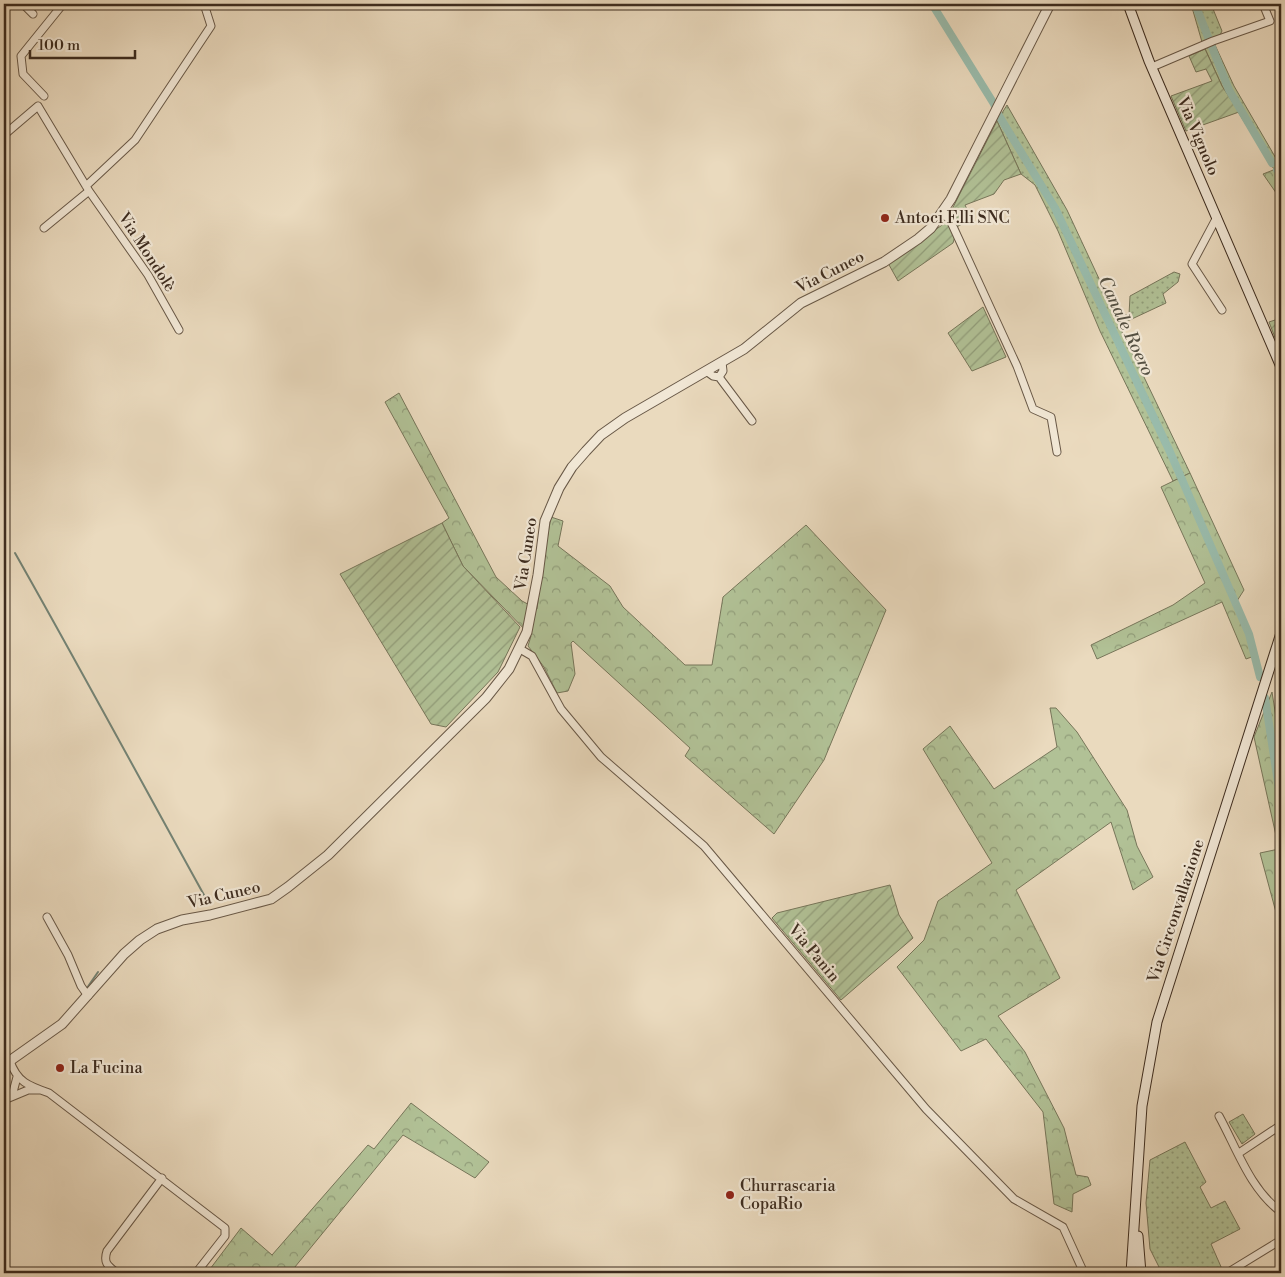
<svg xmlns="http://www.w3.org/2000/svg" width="1285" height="1277" font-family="'Libre Bodoni',serif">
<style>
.grass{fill:url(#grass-dots);stroke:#77765a}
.forest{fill:url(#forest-crowns);stroke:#77765a}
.garden{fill:url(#garden-furrows);stroke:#77765a}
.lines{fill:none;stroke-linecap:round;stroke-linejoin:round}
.stream{stroke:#748273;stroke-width:2}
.canal{stroke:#99bbab;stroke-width:8}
.minor-casing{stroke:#685847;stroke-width:9}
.tertiary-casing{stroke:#685847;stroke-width:11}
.secondary-casing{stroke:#3d2c1f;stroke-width:11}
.minor{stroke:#f1e7d5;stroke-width:7}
.tertiary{stroke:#f1e7d5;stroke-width:9}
.secondary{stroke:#f1e7d5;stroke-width:9}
.poi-dot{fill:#8f2418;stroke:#f1e7d5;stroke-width:2}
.labels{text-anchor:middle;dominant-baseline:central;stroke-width:4.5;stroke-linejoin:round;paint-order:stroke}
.street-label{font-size:16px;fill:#3d2c1f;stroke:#f1e7d5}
.poi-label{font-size:16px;fill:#3d2c1f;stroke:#f1e7d5;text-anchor:start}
.water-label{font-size:18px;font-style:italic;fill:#545042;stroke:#f1e7d5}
</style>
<defs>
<pattern id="grass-dots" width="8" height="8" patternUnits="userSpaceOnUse" patternTransform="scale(1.25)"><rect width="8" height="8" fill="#b1c196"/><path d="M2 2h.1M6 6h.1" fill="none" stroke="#919d7a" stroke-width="1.8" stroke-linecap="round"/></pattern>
<pattern id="forest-crowns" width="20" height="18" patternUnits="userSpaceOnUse" patternTransform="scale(1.25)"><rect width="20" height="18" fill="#b1c196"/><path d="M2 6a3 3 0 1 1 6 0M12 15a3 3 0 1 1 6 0" fill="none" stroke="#919d7a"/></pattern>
<pattern id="garden-furrows" width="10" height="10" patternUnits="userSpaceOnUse" patternTransform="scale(1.25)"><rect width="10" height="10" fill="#b1c196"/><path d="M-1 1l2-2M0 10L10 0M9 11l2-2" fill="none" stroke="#919d7a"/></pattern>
</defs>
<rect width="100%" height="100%" fill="#eadabe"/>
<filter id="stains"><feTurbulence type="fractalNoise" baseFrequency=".004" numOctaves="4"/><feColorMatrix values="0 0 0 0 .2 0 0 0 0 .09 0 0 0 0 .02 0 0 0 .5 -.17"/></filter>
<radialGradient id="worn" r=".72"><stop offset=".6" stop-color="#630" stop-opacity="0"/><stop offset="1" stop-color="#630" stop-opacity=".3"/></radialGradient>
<path class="grass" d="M 1191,4 L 1211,4 L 1222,31 L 1215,45 L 1234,86 L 1281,167 L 1274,169 L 1271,165 L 1222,86 L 1202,42 Z
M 1007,105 L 1067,210 L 1115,313 L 1129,315 L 1130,296 L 1174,272 L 1180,274 L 1178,282 L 1163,294 L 1166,303 L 1119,325 L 1190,473 L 1173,481 L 1100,331 L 1058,231 L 1035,185 L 1021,174 L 997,121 Z
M 1243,1114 L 1255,1134 L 1242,1144 L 1229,1122 Z
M 1185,1142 L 1206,1182 L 1200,1187 L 1211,1208 L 1225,1201 L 1240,1229 L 1211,1244 L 1222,1269 L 1214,1273 L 1162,1273 L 1150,1249 L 1146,1203 L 1150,1160 Z"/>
<path class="forest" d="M 1281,167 L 1281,200 L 1263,174 Z
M 399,393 L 496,577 L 522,601 L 537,609 L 544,555 L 551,517 L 563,521 L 558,546 L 610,586 L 623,607 L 685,665 L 712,665 L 723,597 L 806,525 L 886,610 L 824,760 L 774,834 L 685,756 L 690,748 L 573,641 L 571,643 L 575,674 L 568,691 L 557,693 L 544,667 L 528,646 L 531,636 L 463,566 L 442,523 L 449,518 L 385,402 Z
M 1190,473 L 1244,590 L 1237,601 L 1251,632 L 1257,655 L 1246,659 L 1222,602 L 1097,659 L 1091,645 L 1173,605 L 1205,583 L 1161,487 Z
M 1272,692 L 1281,749 L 1281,931 L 1260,853 L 1279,849 L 1254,737 Z
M 1050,708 L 1056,708 L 1077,732 L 1127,810 L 1137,846 L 1153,877 L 1133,890 L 1111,822 L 1016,890 L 1060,978 L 998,1016 L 1025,1052 L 1064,1128 L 1076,1175 L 1088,1177 L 1091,1185 L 1073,1194 L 1072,1212 L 1054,1204 L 1043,1112 L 986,1039 L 961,1051 L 897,967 L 924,940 L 938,901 L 992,863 L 923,749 L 950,726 L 994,789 L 1057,747 Z
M 411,1103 L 489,1162 L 475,1178 L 403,1135 L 290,1273 L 207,1273 L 241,1228 L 272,1255 L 368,1145 L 374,1149 Z"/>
<path class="garden" d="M 1205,49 L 1222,86 L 1239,112 L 1186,131 L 1171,96 L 1212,81 L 1206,69 L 1196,72 L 1189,56 Z
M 997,121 L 1021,174 L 1004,180 L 994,194 L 965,205 L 972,220 L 958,226 L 953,243 L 898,281 L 888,263 L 945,223 Z
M 983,307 L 1006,357 L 972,371 L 948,333 Z
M 1281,318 L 1281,353 L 1269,322 Z
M 442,523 L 463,566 L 520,627 L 498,672 L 446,727 L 431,724 L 340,574 Z
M 890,885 L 899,915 L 913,938 L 841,1000 L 772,918 L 777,913 Z"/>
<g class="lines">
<path class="stream" d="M 4,535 L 8,542
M 15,553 C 79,666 141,781 204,895
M 87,988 L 98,972"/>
<path class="canal" d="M 932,4 L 994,104 L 998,114 L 1055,208 L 1170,452 L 1249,634 L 1260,677
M 1195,4 L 1229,90 L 1272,163
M 1277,170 L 1281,175
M 1265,698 L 1281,802"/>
<g class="minor-casing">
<path id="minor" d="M 23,4 L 33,14
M 1152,67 L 1213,41 L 1270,21 L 1263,4
M 44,96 L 23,74 L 21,56 L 63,4
M 4,135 L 38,106 L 89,191 L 44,228
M 86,186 L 135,140 L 211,26 L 204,4
M 89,191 L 148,275 L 179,330
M 942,213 L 950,220 L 1017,366 L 1033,409 L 1051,417 L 1057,452
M 1217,217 L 1192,264 L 1222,310
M 722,362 L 723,371 L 719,377 L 752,421
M 706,371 L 713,376 L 719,377
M 520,649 L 532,656 L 561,709 L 601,757 L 704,846 L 926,1109 L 1014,1199 L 1063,1227 L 1084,1273
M 47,917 L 68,955 L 81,986 L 88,996
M 10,1061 C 17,1082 29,1086 49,1093 L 225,1228 L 225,1236 L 196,1273
M 12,1096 L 17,1077
M 4,1100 L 28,1090 L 39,1090
M 1219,1116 C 1237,1149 1250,1189 1281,1212
M 1239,1153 L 1281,1125
M 117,1273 C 108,1266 103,1263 107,1251 L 162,1178
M 1227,1273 L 1281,1240"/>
</g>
<g class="tertiary-casing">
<path id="tertiary" d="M 4,1065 L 62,1024 L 124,954 L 140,940 L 157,929 L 182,920 L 210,915 L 271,899 L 288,887 L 328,855 L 486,698 L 509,669 L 527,632 L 538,575 L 545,521 L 559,488 L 572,467 L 586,451 L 601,435 L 625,418 L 744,349 L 801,303 L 884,262 L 918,239 L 931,228 L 951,199 L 1050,4"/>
</g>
<g class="secondary-casing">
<path id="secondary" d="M 1128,4 L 1149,61 L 1281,367
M 1138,1236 L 1141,1273
M 1131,1273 L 1142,1106 L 1157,1022 L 1281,633"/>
</g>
<use href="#minor" class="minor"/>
<use href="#tertiary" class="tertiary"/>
<use href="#secondary" class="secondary"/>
</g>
<g class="poi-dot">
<circle cx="885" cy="218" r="5"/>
<circle cx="60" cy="1068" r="5"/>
<circle cx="730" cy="1195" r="5"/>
</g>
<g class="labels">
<g class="street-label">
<text transform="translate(1198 136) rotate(67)">Via Vignolo</text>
<text transform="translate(147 252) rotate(57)">Via Mondolè</text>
<text transform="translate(830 272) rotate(-27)">Via Cuneo</text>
<text transform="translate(526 554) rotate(-81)">Via Cuneo</text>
<text transform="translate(224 895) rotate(-13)">Via Cuneo</text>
<text transform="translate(1176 911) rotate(-72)">Via Circonvallazione</text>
<text transform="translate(814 953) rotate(50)">Via Panin</text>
</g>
<g class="poi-label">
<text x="895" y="218">Antoci F.lli SNC</text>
<text x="70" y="1068">La Fucina</text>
<text x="740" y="1186">Churrascaria<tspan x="740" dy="18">CopaRio</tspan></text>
</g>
<g class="water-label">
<text transform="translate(1126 326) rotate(65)">Canale Roero</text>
</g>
</g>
<rect width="1285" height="1277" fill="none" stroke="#eadabe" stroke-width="20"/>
<rect x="5" y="5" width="1275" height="1267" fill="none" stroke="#3d2c1f" stroke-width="2.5"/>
<rect x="10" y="10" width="1265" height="1257" fill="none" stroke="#3d2c1f"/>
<path d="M30 50v8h105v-8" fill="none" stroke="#3d2c1f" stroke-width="2.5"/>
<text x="38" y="50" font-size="15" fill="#3d2c1f" stroke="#f1e7d5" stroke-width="4" paint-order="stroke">100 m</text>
<rect width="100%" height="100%" filter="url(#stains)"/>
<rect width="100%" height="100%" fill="url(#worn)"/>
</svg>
